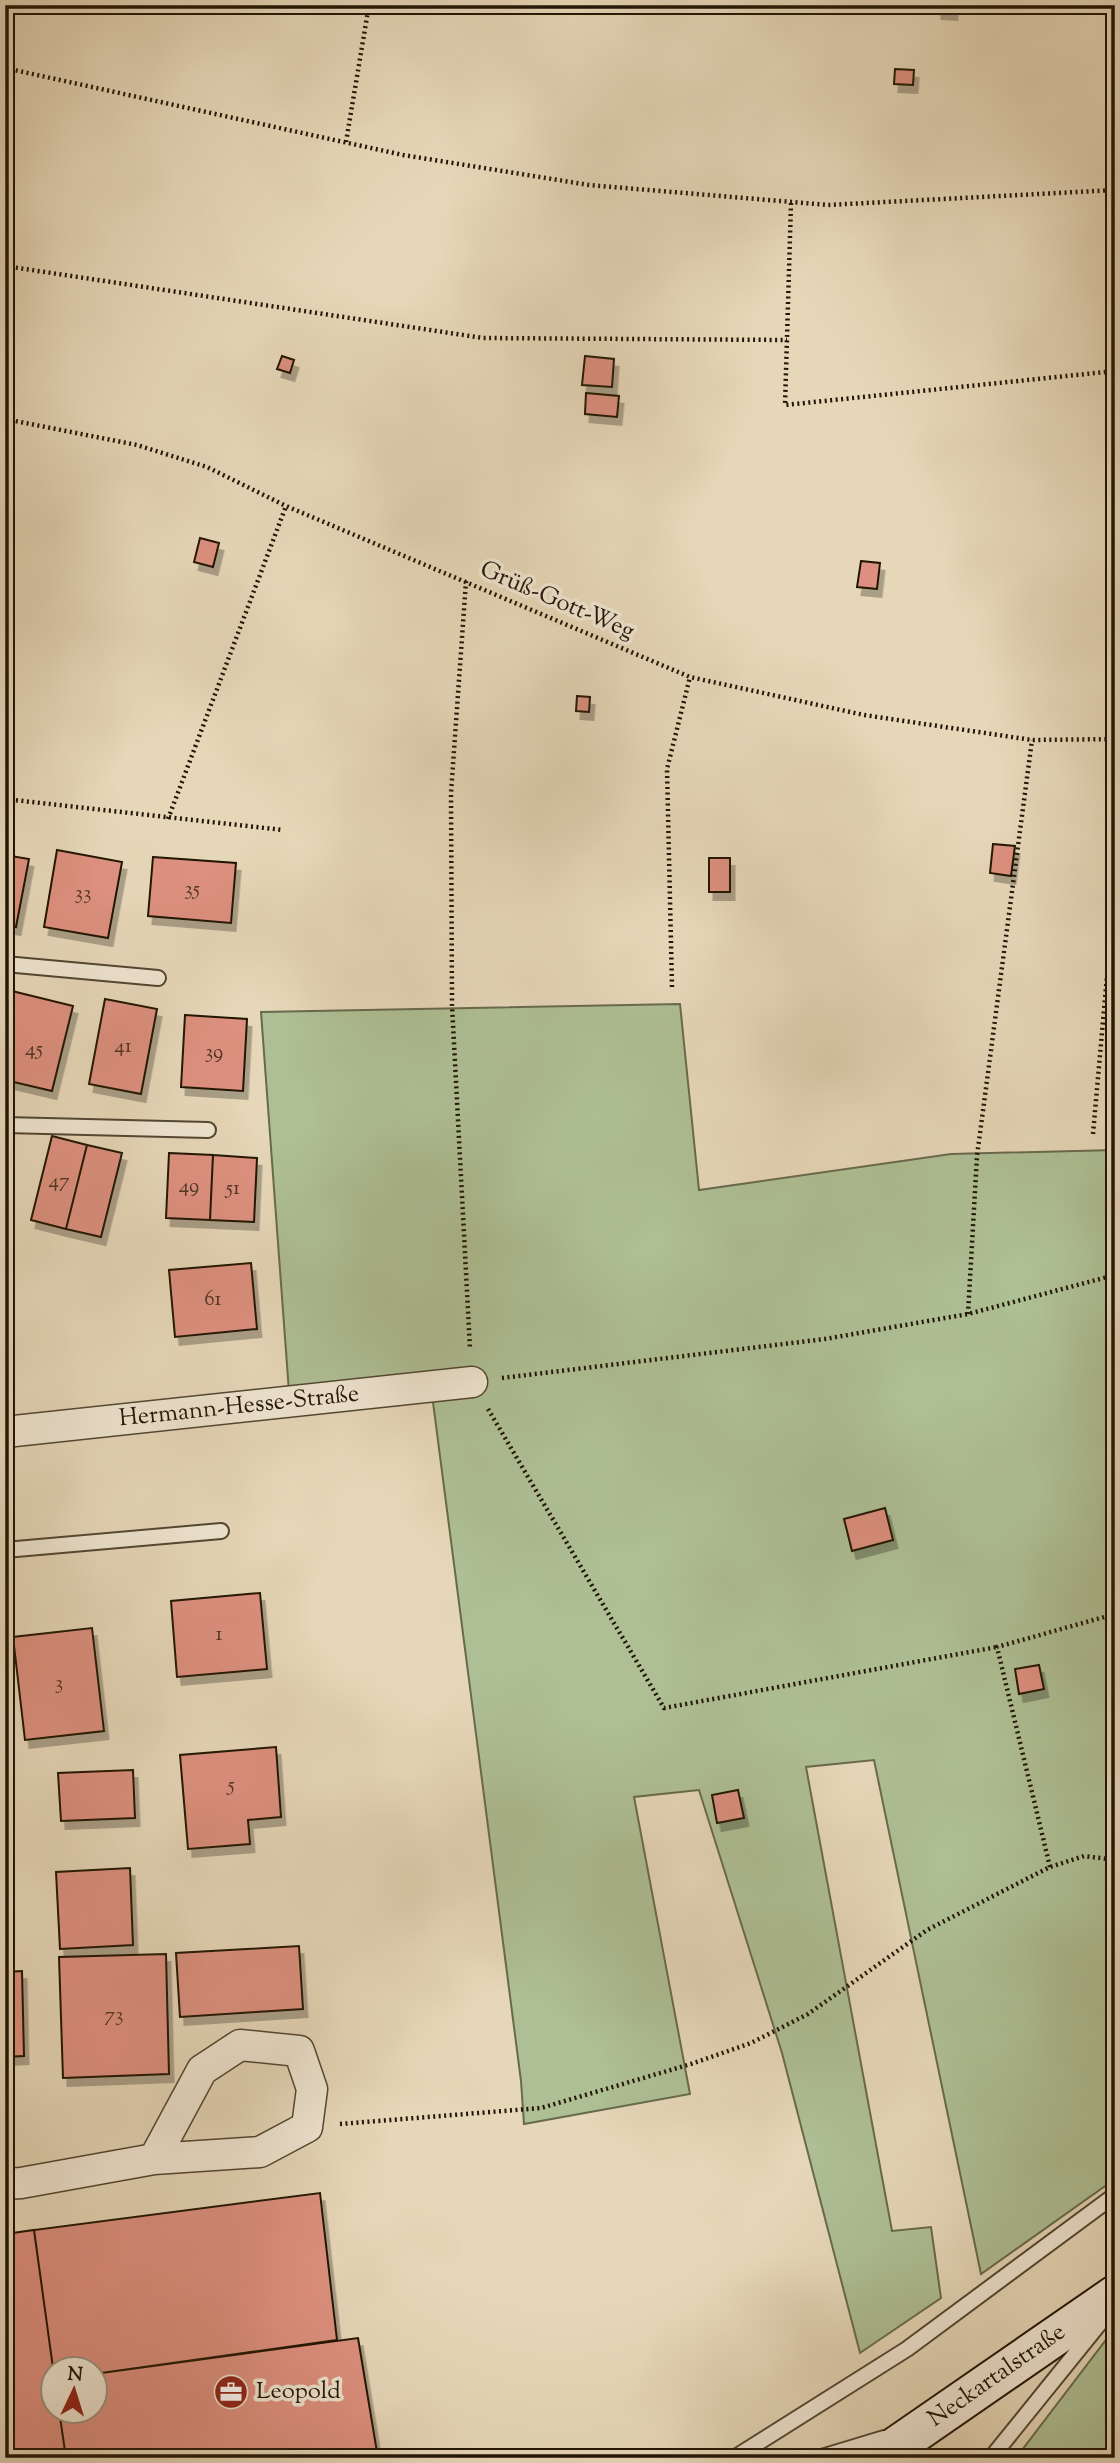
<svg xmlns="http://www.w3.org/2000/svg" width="1120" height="2463" font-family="'Sorts Mill Goudy',serif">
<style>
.green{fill:#aebf94;stroke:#686a4d;stroke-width:2}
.building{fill:#dd907f;stroke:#211506;stroke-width:2;filter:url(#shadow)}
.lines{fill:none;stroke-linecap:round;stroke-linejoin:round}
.lane-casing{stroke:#524632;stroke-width:18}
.street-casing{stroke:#524632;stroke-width:33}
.secondary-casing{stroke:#211506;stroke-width:42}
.path{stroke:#211506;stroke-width:4.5;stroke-dasharray:2 3.5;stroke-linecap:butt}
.lane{stroke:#efe5d1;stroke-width:14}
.street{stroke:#efe5d1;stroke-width:30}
.secondary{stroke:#efe5d1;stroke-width:38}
.labels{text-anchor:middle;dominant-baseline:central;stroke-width:7;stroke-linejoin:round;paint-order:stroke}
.number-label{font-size:21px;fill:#503424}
.street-label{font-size:24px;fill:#211506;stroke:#efe5d1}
.poi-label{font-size:24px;fill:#211506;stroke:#efe5d1;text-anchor:start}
</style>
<defs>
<filter id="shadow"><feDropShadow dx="4.5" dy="8" stdDeviation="0" flood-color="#0004"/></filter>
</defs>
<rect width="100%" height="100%" fill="#e6d7b8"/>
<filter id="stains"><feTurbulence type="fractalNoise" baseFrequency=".00286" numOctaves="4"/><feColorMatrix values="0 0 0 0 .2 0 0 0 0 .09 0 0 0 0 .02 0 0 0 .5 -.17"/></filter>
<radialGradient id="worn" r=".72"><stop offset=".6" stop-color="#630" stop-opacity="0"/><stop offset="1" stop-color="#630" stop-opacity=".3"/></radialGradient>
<path class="green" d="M 680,1004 L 699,1190 L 951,1154 L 1115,1150 L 1115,2179 L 981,2274 L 874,1760 L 806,1767 L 892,2231 L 931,2227 L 941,2298 L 860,2353 L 782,2053 L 699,1790 L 634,1797 L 690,2094 L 524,2124 L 521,2081 L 430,1379 L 289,1392 L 261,1012 Z
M 1115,2328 L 1115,2458 L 1016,2458 Z"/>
<path class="building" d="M 937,5 L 953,5 L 953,12 L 937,11 Z
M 895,69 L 914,70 L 913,85 L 894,84 Z
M 282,356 L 294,360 L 290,373 L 277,369 Z
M 585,356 L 614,359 L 612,387 L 582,385 Z
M 586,393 L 619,396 L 617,417 L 585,414 Z
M 200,538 L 219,543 L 213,567 L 194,562 Z
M 861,561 L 880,563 L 877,589 L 857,587 Z
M 577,696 L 590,697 L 589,712 L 576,711 Z
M 993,844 L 1015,846 L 1011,876 L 990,873 Z
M 57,850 L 122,862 L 108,938 L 44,927 Z
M 5,855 L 29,859 L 16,927 L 5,925 Z
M 153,857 L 236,863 L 231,923 L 148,916 Z
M 709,858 L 730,858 L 730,892 L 709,892 Z
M 12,991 L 73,1006 L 52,1091 L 5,1080 L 5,1019 Z
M 105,999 L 157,1009 L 141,1094 L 89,1084 Z
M 185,1015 L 247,1019 L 243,1091 L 181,1087 Z
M 52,1136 L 87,1145 L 66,1229 L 31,1220 Z
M 87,1145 L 122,1153 L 101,1237 L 66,1229 Z
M 169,1153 L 213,1155 L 210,1220 L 166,1218 Z
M 213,1155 L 257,1158 L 254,1222 L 210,1220 Z
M 251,1263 L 257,1329 L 175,1337 L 169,1270 Z
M 885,1508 L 893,1540 L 852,1551 L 844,1519 Z
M 260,1593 L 267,1669 L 177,1677 L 171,1601 Z
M 92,1628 L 104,1731 L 25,1740 L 13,1637 Z
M 1039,1665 L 1044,1689 L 1019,1694 L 1015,1669 Z
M 276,1747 L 281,1817 L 248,1820 L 250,1844 L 188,1849 L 180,1755 Z
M 133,1770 L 135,1818 L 61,1821 L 58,1773 Z
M 738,1790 L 744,1818 L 717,1823 L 712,1795 Z
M 130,1868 L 133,1945 L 60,1949 L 56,1872 Z
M 299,1946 L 303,2009 L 180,2017 L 176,1953 Z
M 166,1954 L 169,2074 L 63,2078 L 59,1957 Z
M 22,1971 L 24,2056 L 5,2057 L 5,1972 Z
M 320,2193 L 337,2340 L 94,2374 L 94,2368 L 53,2368 L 34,2230 Z
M 34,2230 L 53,2368 L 52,2410 L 59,2410 L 66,2458 L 5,2458 L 5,2234 Z
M 358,2338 L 378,2458 L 66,2458 L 59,2410 L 94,2410 L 94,2374 Z"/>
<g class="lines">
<g class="lane-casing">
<path id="lane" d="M 5,964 L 158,978
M 5,1125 L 208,1130
M 5,1550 L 221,1531
M 734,2458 L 907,2349 L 1115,2195
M 818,2458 L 884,2438
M 991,2458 L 1100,2323"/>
</g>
<g class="street-casing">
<path id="street" d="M 5,1432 L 472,1382
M 5,2184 L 21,2183 L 154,2159 L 260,2152 L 307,2127 L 312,2089 L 299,2051 L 240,2045 L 202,2070 L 154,2159"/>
</g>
<g class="secondary-casing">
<path id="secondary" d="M 879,2458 L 1115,2295"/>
</g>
<path class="path" d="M 5,68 L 403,155 L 589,185 L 828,205 L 1115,190
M 346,142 L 369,5
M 791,203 L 785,405 L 1115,371
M 5,266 L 483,338 L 787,340
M 5,419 L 137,445 L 207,467 L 286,506 L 690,677 L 864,715 L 1032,740 L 1115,739
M 466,581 L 451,793 L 452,1005 L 470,1349
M 5,799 L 283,830
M 168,819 L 286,506
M 672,987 L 667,769 L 690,677
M 1093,1134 L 1115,886
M 968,1314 L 977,1156 L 1032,740
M 502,1378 L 825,1339 L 968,1314 L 1115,1275
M 488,1409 L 664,1708 L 997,1647
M 1050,1867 L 997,1647 L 1115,1614
M 340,2124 L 541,2108 L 691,2064 L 751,2043 L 808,2014 L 927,1930 L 1050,1867 L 1084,1856 L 1115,1860"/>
<use href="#lane" class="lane"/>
<use href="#street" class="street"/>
<use href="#secondary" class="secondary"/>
</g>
<defs>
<g id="office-disc" transform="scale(1.75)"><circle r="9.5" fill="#8f2418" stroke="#efe5d1"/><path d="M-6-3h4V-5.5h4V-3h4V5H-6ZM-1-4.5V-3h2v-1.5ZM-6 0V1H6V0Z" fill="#fff"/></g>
</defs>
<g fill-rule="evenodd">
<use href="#office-disc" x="231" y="2392"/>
</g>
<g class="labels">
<g class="number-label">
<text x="192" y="890">35</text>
<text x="83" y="894">33</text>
<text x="123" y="1047">41</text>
<text x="34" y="1050">45</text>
<text x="214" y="1053">39</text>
<text x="59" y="1182">47</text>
<text x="189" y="1187">49</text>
<text x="233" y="1189">51</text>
<text x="213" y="1300">61</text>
<text x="219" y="1635">1</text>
<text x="59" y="1684">3</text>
<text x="231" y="1786">5</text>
<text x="114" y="2016">73</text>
</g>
<g class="street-label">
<text transform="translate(557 601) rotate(23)">Grüß-Gott-Weg</text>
<text transform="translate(239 1407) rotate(-6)">Hermann-Hesse-Straße</text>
<text transform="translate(997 2376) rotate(-35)">Neckartalstraße</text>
</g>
<g class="poi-label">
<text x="256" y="2392">Leopold</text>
</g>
</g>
<rect width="1120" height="2463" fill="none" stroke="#e6d7b8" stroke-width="28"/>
<rect x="7" y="7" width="1106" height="2449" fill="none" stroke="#211506" stroke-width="3.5"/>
<rect x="14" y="14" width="1092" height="2435" fill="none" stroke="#211506" stroke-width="2"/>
<g transform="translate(74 2390) rotate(4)"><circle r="33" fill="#efe5d1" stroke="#9d9280" stroke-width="2"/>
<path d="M0-5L12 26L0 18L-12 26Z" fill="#8f2418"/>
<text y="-10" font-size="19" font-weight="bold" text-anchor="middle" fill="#211506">N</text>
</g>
<rect width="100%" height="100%" filter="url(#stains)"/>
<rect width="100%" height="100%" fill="url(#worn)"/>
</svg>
